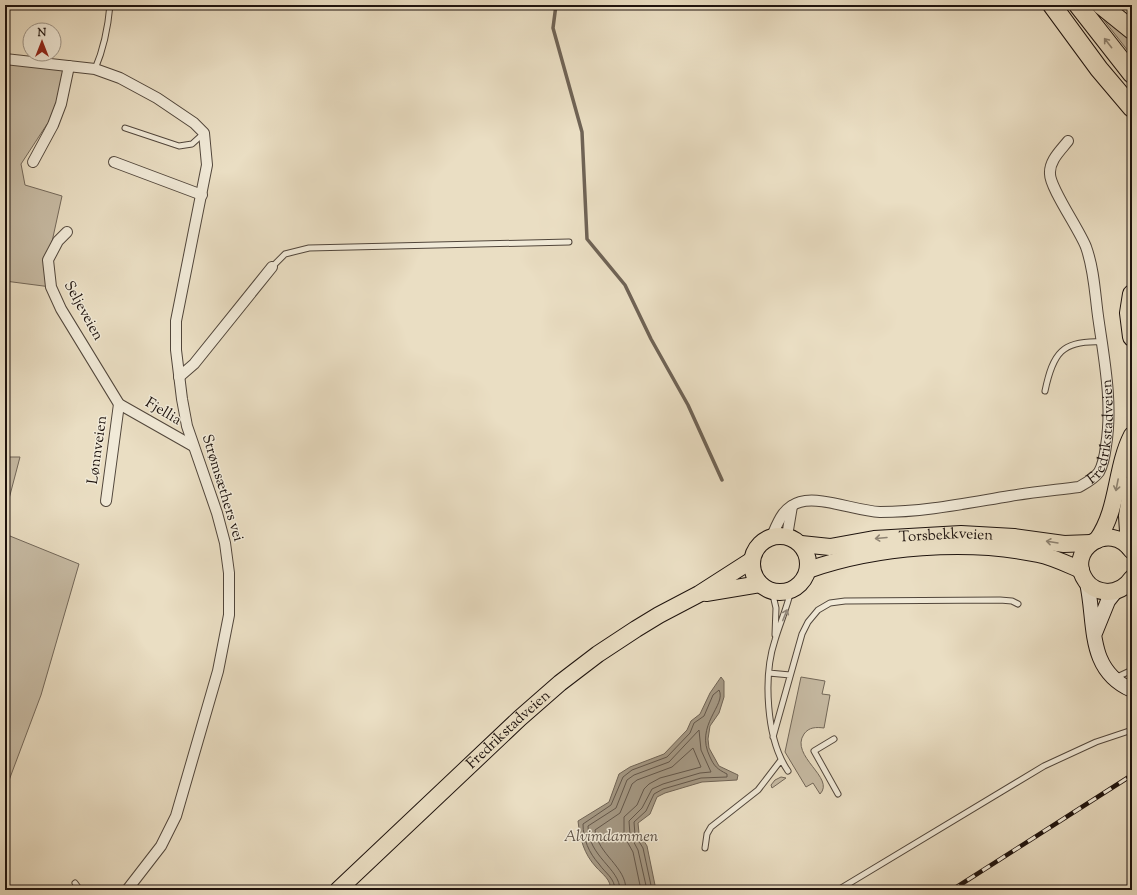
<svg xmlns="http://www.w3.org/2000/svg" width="1137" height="895" font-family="'Sorts Mill Goudy',serif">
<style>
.green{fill:#c7bba4;stroke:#726759}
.water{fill:#a59985;stroke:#6f6355}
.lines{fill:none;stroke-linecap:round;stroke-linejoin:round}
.shore{stroke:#62564a;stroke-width:1}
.stream{stroke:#6f6355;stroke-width:3.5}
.lane-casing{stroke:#51463b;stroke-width:7}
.street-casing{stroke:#51463b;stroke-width:12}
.secondary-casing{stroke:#1e130e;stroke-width:16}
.primary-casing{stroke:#1e130e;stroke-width:18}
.highway-casing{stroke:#1e130e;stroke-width:20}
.lane{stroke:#f1ead8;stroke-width:5}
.street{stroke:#f1ead8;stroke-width:10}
.secondary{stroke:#f1ead8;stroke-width:14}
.primary{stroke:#eadec3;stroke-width:16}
.highway{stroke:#eadec3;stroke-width:18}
.rail-casing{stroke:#1e130e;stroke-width:4.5}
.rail{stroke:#f1ead8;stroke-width:3;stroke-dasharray:9;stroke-linecap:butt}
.oneway{stroke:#8e8372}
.oneway2{stroke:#92897d}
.labels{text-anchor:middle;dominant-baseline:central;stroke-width:3;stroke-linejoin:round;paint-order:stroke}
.street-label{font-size:15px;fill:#1e130e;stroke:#f1ead8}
.water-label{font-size:16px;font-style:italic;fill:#5b4f44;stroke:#f1ead8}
</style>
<rect width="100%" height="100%" fill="#eadec3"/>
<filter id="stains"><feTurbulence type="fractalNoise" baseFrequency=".005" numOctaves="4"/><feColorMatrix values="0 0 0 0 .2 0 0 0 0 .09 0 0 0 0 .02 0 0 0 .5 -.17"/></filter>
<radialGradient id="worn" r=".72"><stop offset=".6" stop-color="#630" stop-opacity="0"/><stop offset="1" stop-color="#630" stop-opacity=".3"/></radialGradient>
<path class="green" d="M 1096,10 L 1132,38 L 1132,56 Z
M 5,59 L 69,66 L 53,115 L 21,164 L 25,185 L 62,196 L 48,260 L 51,287 L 5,281 Z
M 5,457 L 20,457 L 5,514 Z
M 5,534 L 79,564 L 41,695 L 5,791 Z
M 801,677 L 825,681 L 822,694 L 830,695 L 824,728 C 816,727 809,727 804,734 C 789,756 836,778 820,794 L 813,783 L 806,787 L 785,752 Z
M 781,777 L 786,778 L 772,788 L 771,785 L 775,780 Z"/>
<path class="water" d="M 721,677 L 724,681 L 724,697 L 719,713 L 710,726 L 708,739 L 709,748 L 719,766 L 738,775 L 737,780 L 702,782 L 665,793 L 657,797 L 650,814 L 638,823 L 639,833 L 647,846 L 656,890 L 610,890 C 612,880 602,874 596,867 C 584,854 580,839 578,821 L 609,802 L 619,774 L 630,767 L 664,754 L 687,730 L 691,721 L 700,714 L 710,693 Z"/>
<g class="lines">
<path class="shore" d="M 615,890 C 615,878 605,873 599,864 C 589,853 583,839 583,824 L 611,805 L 623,777 L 632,770 L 667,757 L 690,733 L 694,723 L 704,716 L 713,695 L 719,690 C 727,705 694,725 710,757 C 714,766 717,769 727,774 L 727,777 L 701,778 L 663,789 L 654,794 L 646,811 L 634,822 L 635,835 L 643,848 L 652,890
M 620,890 C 620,868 588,857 588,826 L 616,808 L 627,780 L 634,775 L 669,762 L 699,730 L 701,750 L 711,772 L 700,773 L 663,784 L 652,789 L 642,808 L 629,821 L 630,835 L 638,850 L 647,890
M 626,890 C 626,866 598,855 595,830 L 620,813 L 632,784 L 637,780 L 672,767 L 693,748 L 701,767 L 660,778 L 649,784 L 644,789 L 637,805 L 624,817 L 624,836 L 633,852 L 641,890"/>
<path class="stream" d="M 556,5 L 553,28 L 582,132 L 587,239 L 625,285 L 651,339 L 688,405 L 722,480"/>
<g class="lane-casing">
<path id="lane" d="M 95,69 C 104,48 108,28 110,5
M 125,128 L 179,146 L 192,144 L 204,133
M 272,267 L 285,254 L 309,248 L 569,242
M 1045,391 C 1053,353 1062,340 1102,342
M 772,591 L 776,608 L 775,635
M 769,673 L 790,675
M 1115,678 L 1132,670
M 773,737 L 802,634 L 808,622 L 818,610 L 830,603 L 845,601 L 1000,600 L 1012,601 L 1018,604
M 834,739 L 814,751 L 838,794
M 788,771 C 766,739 763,676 775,640 C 780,623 787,608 791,590
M 705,848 L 707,834 L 711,827 L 758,790 L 781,760
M 75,883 L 80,890
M 838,890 L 1044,766 L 1096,742 L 1132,730"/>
</g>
<g class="street-casing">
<g id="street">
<path d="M 5,59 L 95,69 L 120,78 L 157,98 L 194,123 L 204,133 L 207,165 L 176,321 L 176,350 L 182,399 L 187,426 L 217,513 L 225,543 L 229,573 L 229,615 L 218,671 L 176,816 L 161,846 L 127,890"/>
<path d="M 33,162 L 53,125 L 61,104 L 69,66"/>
<path d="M 114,162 L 202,195"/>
<path d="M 67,232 L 58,241 L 48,260 L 51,287 L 61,309 L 119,404 L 193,446"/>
<path d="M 179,377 L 194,364 L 272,267"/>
<path d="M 106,501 L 119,404"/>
<path id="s1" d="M 772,536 C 778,522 783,507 800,502 C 821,496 856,511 880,512 C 924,512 967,503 1010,496 C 1033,492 1056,490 1079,487 C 1086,483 1094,479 1099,472 C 1103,465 1105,454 1106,446 C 1113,403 1104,359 1098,316 C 1095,294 1094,269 1086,247 C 1079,229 1050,188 1050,174 C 1049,161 1060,151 1068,141"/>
<path d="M 787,536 L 792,506"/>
</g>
</g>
<g class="secondary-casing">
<path id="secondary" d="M 1087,583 C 1096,623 1086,670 1132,690
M 1095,633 L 1108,601 L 1116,591"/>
</g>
<g class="primary-casing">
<g id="primary">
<circle cx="780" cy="564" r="28"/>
<path d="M 1097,540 C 1119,509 1115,468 1132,435"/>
<path id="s2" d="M 801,544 L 830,547 L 874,539 L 961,534 L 1014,537 L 1064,544 L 1091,543"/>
<path d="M 1129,547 L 1127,516 L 1132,483"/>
<path d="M 1132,551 C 1110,519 1064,550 1086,581 C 1090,587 1098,591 1107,592 C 1118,592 1126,587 1132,578"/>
<path d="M 808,570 C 876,546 967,539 1038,554 C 1053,557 1067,564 1081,570"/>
<path d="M 706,593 L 760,584"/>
<path id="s3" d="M 338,890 L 520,718 L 560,683 L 598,654 L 636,629 L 659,615 L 699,594 L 752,560"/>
</g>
</g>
<g class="highway-casing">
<path id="highway" d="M 1052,5 L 1099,69 L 1132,108
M 1078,5 L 1132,74
M 1101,5 L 1132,30
M 1132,294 L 1129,313 L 1132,337"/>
</g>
<use href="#lane" class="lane"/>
<use href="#street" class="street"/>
<use href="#secondary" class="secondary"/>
<use href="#primary" class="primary"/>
<use href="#highway" class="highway"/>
<g class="rail-casing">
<path id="rail" d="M 952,890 L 1132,775"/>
</g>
<use href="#rail" class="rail"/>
</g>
<defs><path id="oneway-shaft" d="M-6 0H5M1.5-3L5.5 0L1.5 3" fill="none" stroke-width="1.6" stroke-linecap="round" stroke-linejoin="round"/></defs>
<g class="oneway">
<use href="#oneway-shaft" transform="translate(1108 43) rotate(-128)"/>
<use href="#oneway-shaft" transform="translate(1117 485) rotate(101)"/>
<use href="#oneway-shaft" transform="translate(881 538) rotate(175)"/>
<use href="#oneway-shaft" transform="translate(1052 542) rotate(-171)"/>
</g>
<use class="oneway2" href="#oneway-shaft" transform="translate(785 615) rotate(-68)"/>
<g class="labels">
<g class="street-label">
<text transform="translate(83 311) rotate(61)">Seljeveien</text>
<text transform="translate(163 412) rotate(31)">Fjellia</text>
<text stroke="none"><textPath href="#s1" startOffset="393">Fredrikstadveien</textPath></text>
<text transform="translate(98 450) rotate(-82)">Lønnveien</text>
<text transform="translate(222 488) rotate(73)">Strømsæthers vei</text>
<text stroke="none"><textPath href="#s2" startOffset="146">Torsbekkveien</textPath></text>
<text stroke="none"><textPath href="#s3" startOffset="234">Fredrikstadveien</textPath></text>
</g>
<g class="water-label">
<text x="611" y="837">Alvimdammen</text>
</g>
</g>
<rect width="1137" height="895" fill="none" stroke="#eadec3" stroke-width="20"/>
<rect x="6" y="6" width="1125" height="883" fill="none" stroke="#1e130e" stroke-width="2"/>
<rect x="10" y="10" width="1117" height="875" fill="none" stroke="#1e130e"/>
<g transform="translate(42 42)"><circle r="19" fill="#f1ead8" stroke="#9d9487"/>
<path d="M0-3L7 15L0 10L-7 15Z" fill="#8f2418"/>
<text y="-6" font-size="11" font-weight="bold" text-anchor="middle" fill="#1e130e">N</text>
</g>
<rect width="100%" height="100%" filter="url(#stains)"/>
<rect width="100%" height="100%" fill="url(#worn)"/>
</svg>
